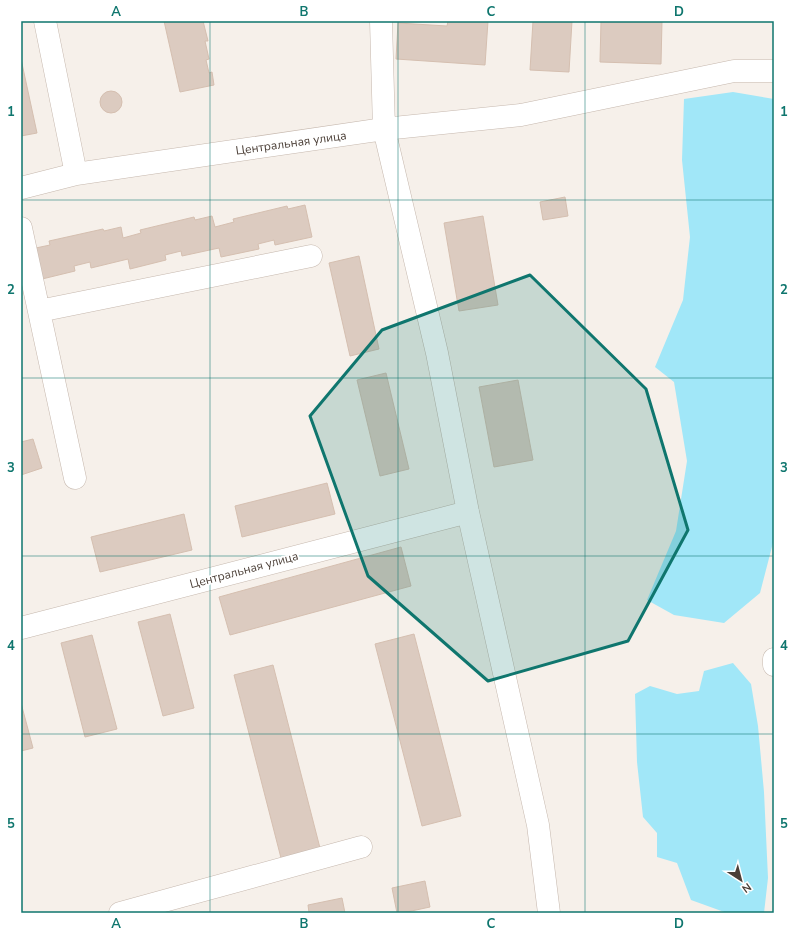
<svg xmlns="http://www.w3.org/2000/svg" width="795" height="934" font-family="'Nunito Sans',sans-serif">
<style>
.water{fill:#a1e7f8}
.building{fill:#dccbc0;stroke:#d5bfb0}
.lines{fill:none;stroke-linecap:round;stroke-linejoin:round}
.minor-casing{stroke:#c6b8ae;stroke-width:23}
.minor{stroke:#fff;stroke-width:22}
.marked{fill:#0f766e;fill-opacity:0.2;stroke:#0f766e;stroke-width:3;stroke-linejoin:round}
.grid{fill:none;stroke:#0f766e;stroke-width:1;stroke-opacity:0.55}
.labels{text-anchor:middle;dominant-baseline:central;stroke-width:3.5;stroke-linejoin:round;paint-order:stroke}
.street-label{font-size:12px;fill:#4b3f37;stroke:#fff}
.neatline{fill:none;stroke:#0f766e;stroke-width:1.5}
.grid-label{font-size:13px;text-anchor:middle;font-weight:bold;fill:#0f766e}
</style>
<rect width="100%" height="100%" fill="#f6f0ea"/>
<path class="water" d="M 733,92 L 774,99 L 774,539 L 760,593 L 724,623 L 674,615 L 647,600 L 676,531 L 687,461 L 674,382 L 655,367 L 683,300 L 690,237 L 682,160 L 684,99 Z
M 733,663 L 751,684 L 758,726 L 764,792 L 768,878 L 764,913 L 727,913 L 691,900 L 677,863 L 657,857 L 657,833 L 643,817 L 637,762 L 635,694 L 650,686 L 677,694 L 699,691 L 704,671 Z"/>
<path class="building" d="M 164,21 L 203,21 L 208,41 L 205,41 L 209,59 L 206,60 L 209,73 L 212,72 L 214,85 L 180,92 Z
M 448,21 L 488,21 L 485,65 L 396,59 L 398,23 L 447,26 Z
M 533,21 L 572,21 L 569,72 L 530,70 Z
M 601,21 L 662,21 L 661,64 L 600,62 Z
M 21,59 L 37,133 L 21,136 Z
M100 102a11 11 0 1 1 22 0a11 11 0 1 1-22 0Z
M 565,197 L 568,216 L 543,220 L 540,202 Z
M 305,205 L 312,237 L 275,245 L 274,240 L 258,244 L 259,249 L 221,257 L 219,248 L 182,256 L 181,251 L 165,255 L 166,260 L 130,269 L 128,259 L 91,268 L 90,262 L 74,266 L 75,271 L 38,280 L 31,249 L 50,245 L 49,241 L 103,229 L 104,231 L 121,227 L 123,238 L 141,233 L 140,230 L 194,217 L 195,220 L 212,216 L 215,227 L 234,222 L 233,219 L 287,206 L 288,209 Z
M 483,216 L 498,305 L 459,311 L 444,223 Z
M 359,256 L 379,349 L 350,356 L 329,263 Z
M 386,373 L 409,469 L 380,476 L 357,380 Z
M 518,380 L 533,460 L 494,467 L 479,387 Z
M 33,439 L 42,468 L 21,475 L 21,442 Z
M 327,483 L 335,514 L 242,537 L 235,506 Z
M 184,514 L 192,550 L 100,572 L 91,537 Z
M 401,547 L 411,586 L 230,635 L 219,597 Z
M 170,614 L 194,708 L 163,716 L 138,622 Z
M 414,634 L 461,816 L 422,826 L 375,644 Z
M 92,635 L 117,729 L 85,737 L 61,643 Z
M 273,665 L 320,848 L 281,858 L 234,675 Z
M 21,703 L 33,748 L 21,751 Z
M 425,881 L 430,907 L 402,913 L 397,913 L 392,888 Z
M 342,898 L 345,913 L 309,913 L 308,905 Z"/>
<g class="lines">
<g class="minor-casing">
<path id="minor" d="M 45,21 L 76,174
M 381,21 L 384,129 L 437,353 L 468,512 L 538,825 L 549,913
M 21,188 L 76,174 L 384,129 L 521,115 L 734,71 L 774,71
M 21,228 L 75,478
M 39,311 L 311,256
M 21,628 L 468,512
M 774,659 L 774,665
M 120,913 L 361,847"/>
</g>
<use href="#minor" class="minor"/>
</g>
<path class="marked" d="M 530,275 L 646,389 L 688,530 L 628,641 L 488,681 L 368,576 L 310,416 L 382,330 Z"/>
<path class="grid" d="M 210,21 L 210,913M 398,21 L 398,913M 585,21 L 585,913M 21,200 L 774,200M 21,378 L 774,378M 21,556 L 774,556M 21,734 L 774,734"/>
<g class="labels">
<g class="street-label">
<text transform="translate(291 143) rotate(-8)">Центральная улица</text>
<text transform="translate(244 570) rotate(-15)">Центральная улица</text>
</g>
</g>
<rect width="795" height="934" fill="none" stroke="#ffffff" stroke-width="44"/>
<g transform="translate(741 880) rotate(144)" stroke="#ffffff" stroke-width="3" paint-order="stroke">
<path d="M0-3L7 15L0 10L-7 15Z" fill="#4b3f37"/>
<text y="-6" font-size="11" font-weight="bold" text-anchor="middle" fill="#4b3f37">N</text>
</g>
<rect x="22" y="22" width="751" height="890" class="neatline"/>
<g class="grid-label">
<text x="116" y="16">A</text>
<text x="304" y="16">B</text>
<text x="491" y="16">C</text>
<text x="679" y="16">D</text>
<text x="11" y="116">1</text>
<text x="784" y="116">1</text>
<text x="11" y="294">2</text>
<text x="784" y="294">2</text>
<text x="11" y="472">3</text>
<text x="784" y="472">3</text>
<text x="11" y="650">4</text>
<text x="784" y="650">4</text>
<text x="11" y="828">5</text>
<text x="784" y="828">5</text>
<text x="116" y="928">A</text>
<text x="304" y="928">B</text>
<text x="491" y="928">C</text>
<text x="679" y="928">D</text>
</g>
</svg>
